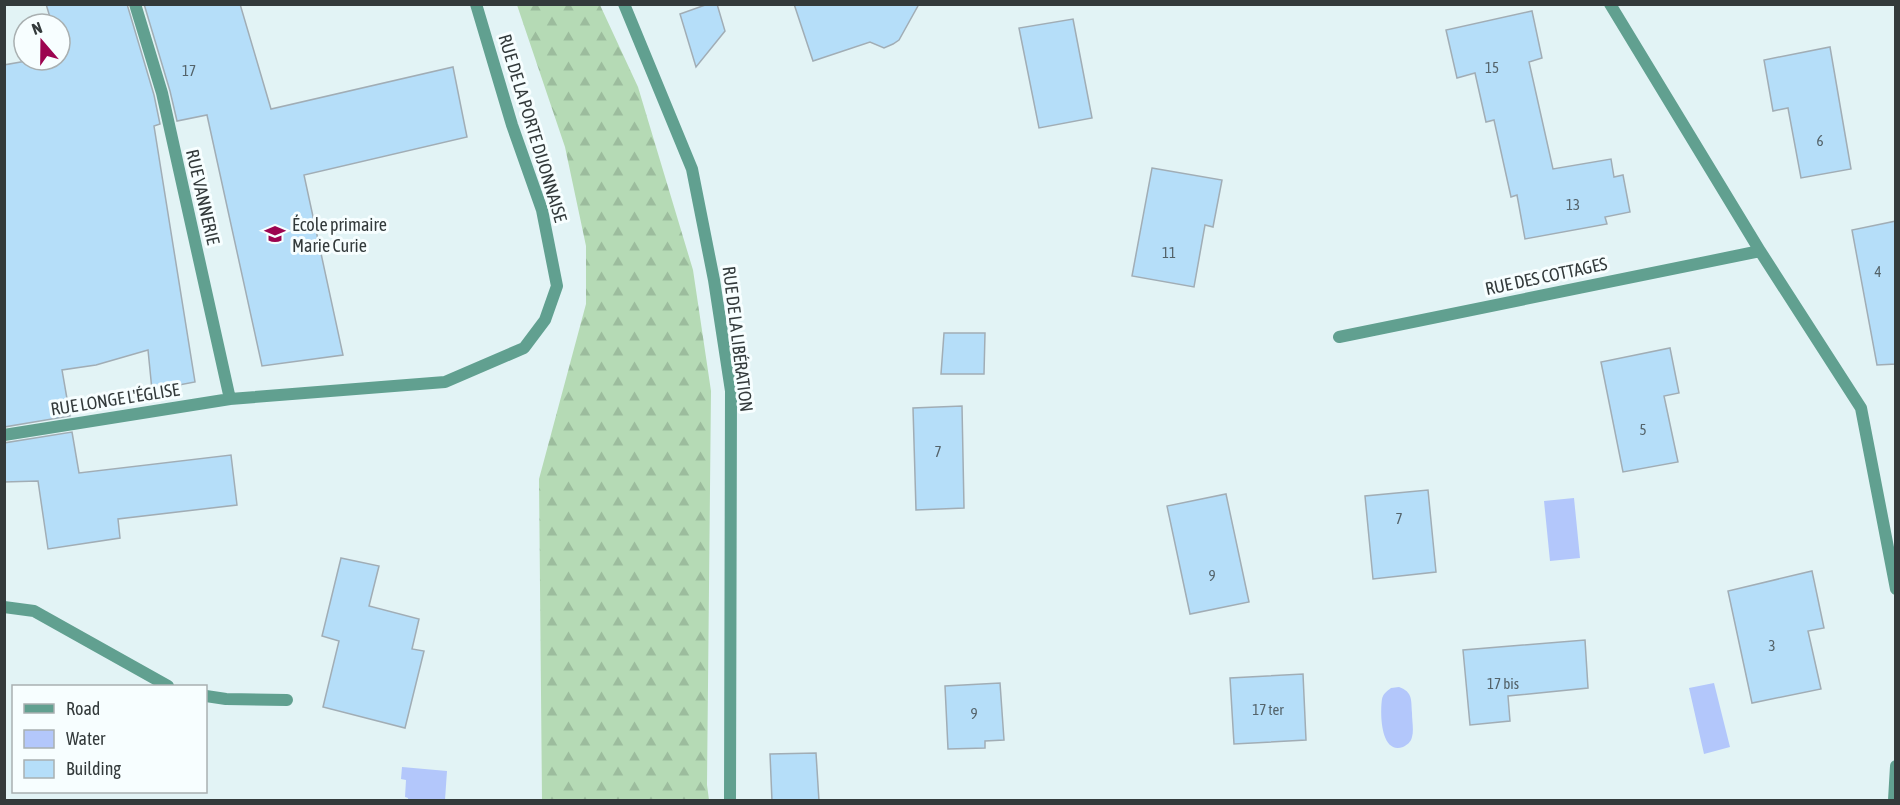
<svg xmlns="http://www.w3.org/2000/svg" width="1900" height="805" font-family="'Asap Condensed',sans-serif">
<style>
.forest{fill:url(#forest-firs)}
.water{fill:#b3c7fb}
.building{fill:#b5def9;stroke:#a1adb5;stroke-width:1.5}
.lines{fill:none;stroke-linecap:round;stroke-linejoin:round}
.minor{stroke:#61a090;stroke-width:12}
.labels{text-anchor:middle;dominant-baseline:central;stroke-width:6;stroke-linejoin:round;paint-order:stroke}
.number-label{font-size:15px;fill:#54636a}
.street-label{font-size:18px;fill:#333a3b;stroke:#f7feff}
.poi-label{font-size:18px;fill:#333a3b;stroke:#f7feff;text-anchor:start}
</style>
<defs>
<pattern id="forest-firs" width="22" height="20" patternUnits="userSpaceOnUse" patternTransform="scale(1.5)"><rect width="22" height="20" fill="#b5dab5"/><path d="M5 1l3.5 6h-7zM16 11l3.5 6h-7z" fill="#9cbc9d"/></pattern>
</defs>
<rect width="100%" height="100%" fill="#e2f3f5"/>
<path class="forest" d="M 517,5 L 600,5 L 638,87 L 693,270 L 711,391 L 707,785 L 709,800 L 542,800 L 539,479 L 586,304 L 586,246 L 565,147 Z"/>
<path class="water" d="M 1574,498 L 1580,558 L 1550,561 L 1544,501 Z
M 1714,683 L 1730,747 L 1704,754 L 1689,688 Z
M 1399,687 C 1413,692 1411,700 1412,713 C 1412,721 1414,730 1412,737 C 1411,742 1407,745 1403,747 C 1380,755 1380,712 1382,699 C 1383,694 1387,691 1391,688 Z
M 402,767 L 447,771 L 445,800 L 408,800 L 408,798 L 405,797 L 406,780 L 401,779 Z"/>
<path class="building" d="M 46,4 L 127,4 L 154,95 L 160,124 L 154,126 L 195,382 L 152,390 L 148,350 L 96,365 L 62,370 L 70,416 L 4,427 L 4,65 L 32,60 L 63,60 L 60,50 L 60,24 L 52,24 Z
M 144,4 L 240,4 L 271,109 L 453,67 L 467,137 L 304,175 L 343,355 L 262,366 L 207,115 L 177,121 L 170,91 Z
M 708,4 L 717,4 L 725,31 L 696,67 L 680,14 Z
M 794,4 L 919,4 L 899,40 L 893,44 L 884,48 L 870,42 L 813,61 Z
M 1532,11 L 1542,58 L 1529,62 L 1553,169 L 1611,159 L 1614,177 L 1623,175 L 1630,212 L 1605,217 L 1607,224 L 1525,239 L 1517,195 L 1511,197 L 1494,120 L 1486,122 L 1475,73 L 1457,78 L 1446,30 Z
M 1073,19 L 1092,118 L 1039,128 L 1019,28 Z
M 1830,47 L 1851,169 L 1801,178 L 1788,108 L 1773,111 L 1764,60 Z
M 1152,168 L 1222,180 L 1213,227 L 1205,225 L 1194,287 L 1132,276 Z
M 1896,221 L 1896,364 L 1877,365 L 1852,230 Z
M 944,333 L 985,333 L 984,374 L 941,374 Z
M 1670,348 L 1679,393 L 1664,396 L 1678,462 L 1623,472 L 1601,362 Z
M 962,406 L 964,508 L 916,510 L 913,408 Z
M 72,432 L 79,473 L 231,455 L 237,505 L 118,519 L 120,538 L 48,549 L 38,481 L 4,482 L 4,443 Z
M 1428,490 L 1436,572 L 1373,579 L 1365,496 Z
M 1226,494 L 1249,602 L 1190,614 L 1167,506 Z
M 341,558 L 379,566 L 369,606 L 419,619 L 412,649 L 424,651 L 405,728 L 323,707 L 339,641 L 322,636 Z
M 1812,571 L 1824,628 L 1808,631 L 1821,689 L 1752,703 L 1728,591 Z
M 1585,640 L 1588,688 L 1508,696 L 1510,721 L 1470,725 L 1463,650 Z
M 1303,674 L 1306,740 L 1234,744 L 1230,678 Z
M 1000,683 L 1004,740 L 985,741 L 985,748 L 948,749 L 945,686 Z
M 816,753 L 819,801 L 772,801 L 770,754 Z"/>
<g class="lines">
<path class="minor" d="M 135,4 L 162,93 L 230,399
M 624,4 L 692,169 L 714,280 L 731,391 L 730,800
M 1610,4 L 1760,251 L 1861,408 L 1896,589
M 1339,337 L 1760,251
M 4,435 L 230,399 L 445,382 L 524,348 L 545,320 L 557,286 L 542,210 L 512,125 L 476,4
M 4,607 L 34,611 L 168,686
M 206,696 L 226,699 L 287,700
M 1894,800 L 1896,766"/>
</g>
<defs>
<g id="school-bare" transform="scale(1.62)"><path d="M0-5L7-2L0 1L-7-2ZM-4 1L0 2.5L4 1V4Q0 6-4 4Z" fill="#9c0450" stroke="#f7feff" stroke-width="2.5" paint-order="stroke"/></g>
</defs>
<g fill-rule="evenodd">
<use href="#school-bare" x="275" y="234"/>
</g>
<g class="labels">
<g class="number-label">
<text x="1492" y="67">15</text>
<text x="189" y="70">17</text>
<text x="1820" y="140">6</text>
<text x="1573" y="204">13</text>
<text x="1169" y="252">11</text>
<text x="1878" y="271">4</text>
<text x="1643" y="429">5</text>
<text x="938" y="451">7</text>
<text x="1399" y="518">7</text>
<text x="1212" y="575">9</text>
<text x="1772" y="645">3</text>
<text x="1503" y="683">17 bis</text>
<text x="1268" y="709">17 ter</text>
<text x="974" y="713">9</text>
</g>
<g class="street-label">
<text transform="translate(533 128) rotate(73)">RUE DE LA PORTE DIJONNAISE</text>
<text transform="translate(203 197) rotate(77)">RUE VANNERIE</text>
<text transform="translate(1546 276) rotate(-12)">RUE DES COTTAGES</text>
<text transform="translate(738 339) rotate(83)">RUE DE LA LIBÉRATION</text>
<text transform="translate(115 399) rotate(-9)">RUE LONGE L'ÉGLISE</text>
</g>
<g class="poi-label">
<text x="292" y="224">École primaire<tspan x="292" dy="21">Marie Curie</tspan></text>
</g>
</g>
<rect width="1900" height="805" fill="none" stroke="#333a3b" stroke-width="12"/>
<rect x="12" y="685" width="195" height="108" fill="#f7feff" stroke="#a9b0b1" stroke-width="1.5"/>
<rect x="24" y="704" width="30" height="9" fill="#61a090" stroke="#a9b0b1" stroke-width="1.5"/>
<text x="66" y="715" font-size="18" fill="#333a3b">Road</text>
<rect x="24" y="730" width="30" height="18" fill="#b3c7fb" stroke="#a9b0b1" stroke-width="1.5"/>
<text x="66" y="745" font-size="18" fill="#333a3b">Water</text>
<rect x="24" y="760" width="30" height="18" fill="#b5def9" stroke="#a9b0b1" stroke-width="1.5"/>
<text x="66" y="775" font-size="18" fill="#333a3b">Building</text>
<g transform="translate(42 42) rotate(340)"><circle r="28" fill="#f7feff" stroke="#a9b0b1" stroke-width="1.5"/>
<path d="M0-4.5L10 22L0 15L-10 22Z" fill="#9c0450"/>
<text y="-9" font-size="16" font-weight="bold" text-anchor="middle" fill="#333a3b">N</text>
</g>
</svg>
